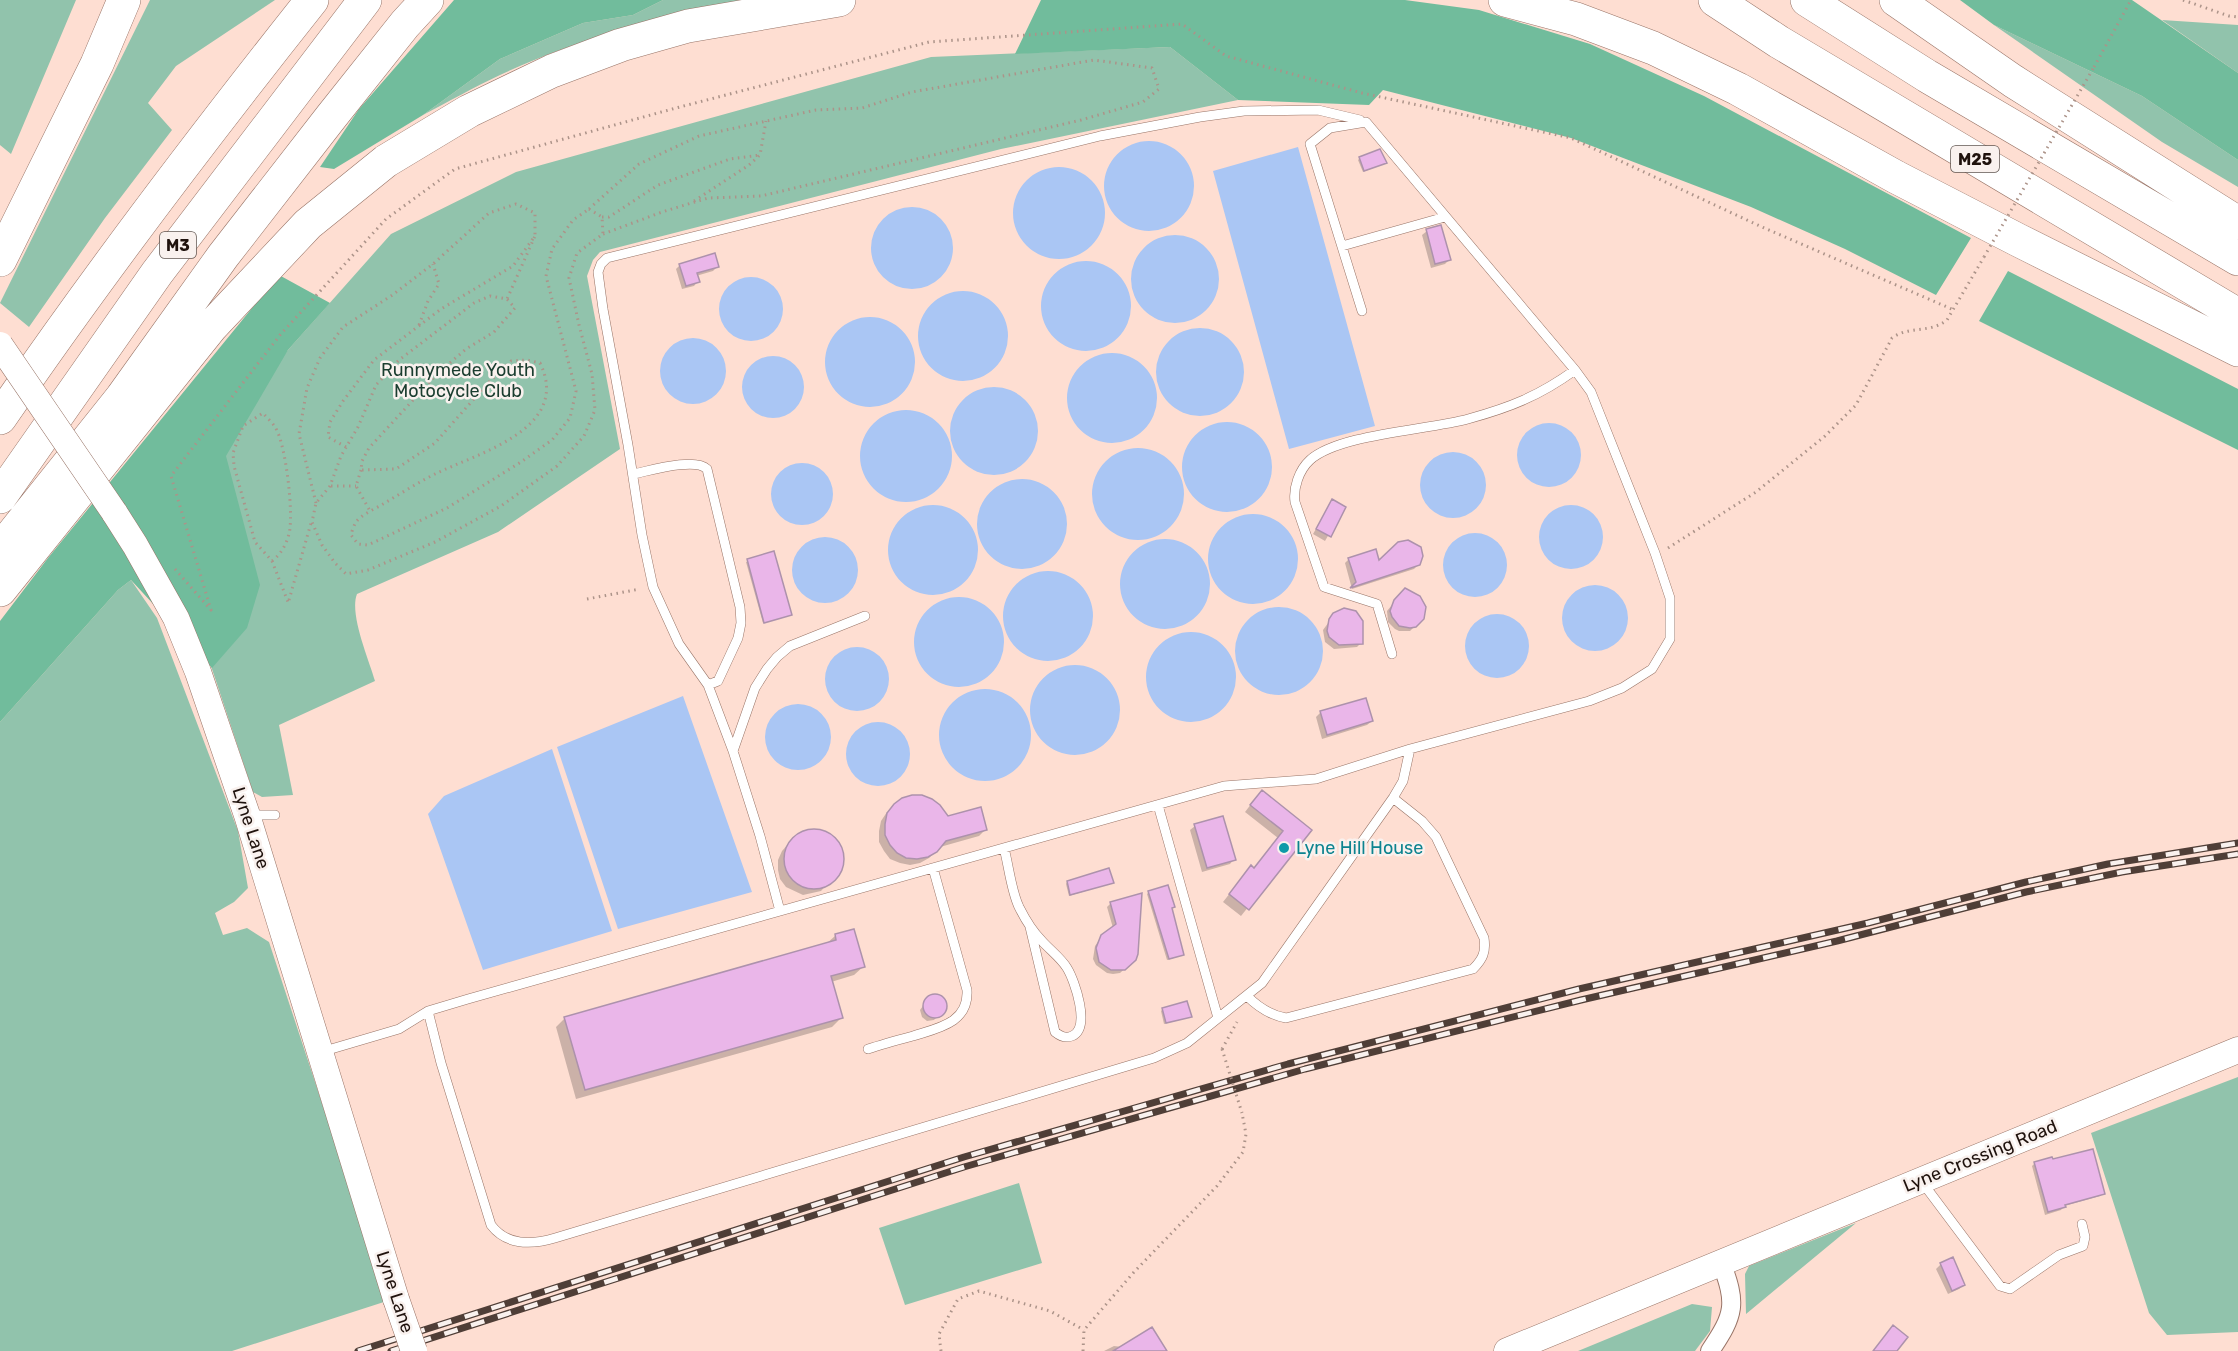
<svg xmlns="http://www.w3.org/2000/svg" width="2238" height="1351" font-family="Rubik,sans-serif">
<style>
.green{fill:#91c3ac}
.forest{fill:#71bc9c}
.water{fill:#aac6f4}
.shadow{fill:#0003}
.building{fill:#eab6e9;stroke:#ad92ac;stroke-width:1.5}
.lines{fill:none;stroke-linecap:round;stroke-linejoin:round}
.lane-casing{stroke:#987467;stroke-width:10}
.street-casing{stroke:#987467;stroke-width:20}
.secondary-casing{stroke:#987467;stroke-width:27}
.highway-casing{stroke:#987467;stroke-width:34}
.path{stroke:#ac9389;stroke-width:3;stroke-dasharray:1.5 4.5;stroke-linecap:butt}
.lane{stroke:#fff;stroke-width:9}
.street{stroke:#fff;stroke-width:18}
.secondary{stroke:#fff;stroke-width:26}
.highway{stroke:#fff;stroke-width:33}
.rail-casing{stroke:#4f3e37;stroke-width:7}
.rail{stroke:#f9f1ee;stroke-width:4.5;stroke-dasharray:14;stroke-linecap:butt}
.secondary-bridge-casing{stroke:#987467;stroke-width:27;stroke-linecap:butt}
.path-bridge{stroke:#ac9389;stroke-width:3;stroke-dasharray:1.5 4.5;stroke-linecap:butt}
.secondary-bridge{stroke:#fff;stroke-width:26}
.culture-dot{fill:#0f9aa8;stroke:#f9f1ee;stroke-width:2}
.labels{text-anchor:middle;dominant-baseline:central;stroke-width:5;stroke-linejoin:round;paint-order:stroke}
.shield{fill:#f9f1ee;stroke:#605550;stroke-width:1.5}
.shield-label{font-size:16px;font-weight:bold;fill:#1f120d}
.park-label{font-size:18px;fill:#1a3d2f;stroke:#f9f1ee}
.street-label{font-size:18px;fill:#1f120d;stroke:#f9f1ee}
.culture-label{font-size:18px;fill:#0d838f;stroke:#f9f1ee;text-anchor:start}
</style>
<rect width="100%" height="100%" fill="#feded2"/>
<path class="green" d="M 0,0 L 76,0 L 11,154 L 0,145 Z
M 150,0 L 275,0 L 176,66 L 148,103 L 172,130 L 105,218 L 29,327 L 0,303 Z
M 663,0 L 744,0 C 663,16 574,40 500,75 C 474,87 448,102 423,115 L 500,59 L 583,23 L 633,15 Z
M 2162,20 L 2238,25 L 2238,73 Z
M 1994,25 L 2142,96 L 2238,160 L 2238,187 L 2162,142 Z
M 1170,47 L 1238,100 L 1001,149 L 600,252 L 593,260 L 587,276 L 620,449 L 498,532 L 357,594 C 349,614 369,660 375,681 L 279,725 L 293,795 L 262,797 L 253,792 L 205,648 L 188,472 L 288,350 L 391,234 L 516,172 L 931,57 Z
M 131,580 L 157,618 L 238,831 L 248,888 L 234,902 L 215,913 L 223,935 L 247,928 L 269,942 L 387,1301 L 232,1351 L 0,1351 L 0,722 L 118,590 Z
M 2238,1077 L 2238,1332 L 2167,1335 L 2149,1313 L 2091,1133 Z
M 1019,1183 L 1042,1263 L 905,1305 L 879,1228 Z
M 1856,1223 L 1746,1314 L 1745,1274 L 1749,1266 Z
M 1692,1304 L 1712,1307 L 1710,1331 L 1695,1351 L 1578,1351 Z"/>
<path class="forest" d="M 454,0 L 663,0 L 633,15 L 583,23 L 500,59 L 423,115 L 334,169 L 320,167 L 359,109 Z
M 1041,0 L 1405,0 L 1479,10 L 1590,44 L 1704,96 L 1971,238 L 1936,295 L 1845,249 L 1751,207 L 1571,138 L 1383,90 L 1369,105 L 1238,100 L 1170,47 L 1015,54 Z
M 1960,0 L 2132,0 L 2238,73 L 2238,160 L 2142,96 L 1994,25 Z
M 2008,271 L 2238,389 L 2238,450 L 1979,321 Z
M 279,275 L 330,303 L 288,350 L 226,456 L 260,585 L 247,628 L 212,668 L 131,580 L 118,590 L 0,722 L 0,621 L 48,558 Z"/>
<path class="water" d="M1104 186a45 45 0 1 1 90 0a45 45 0 1 1-90 0Z
M 1298,147 L 1375,426 L 1289,449 L 1213,171 Z
M1013 213a46 46 0 1 1 92 0a46 46 0 1 1-92 0Z
M871 248a41 41 0 1 1 82 0a41 41 0 1 1-82 0Z
M1131 279a44 44 0 1 1 88 0a44 44 0 1 1-88 0Z
M1041 306a45 45 0 1 1 90 0a45 45 0 1 1-90 0Z
M719 309a32 32 0 1 1 64 0a32 32 0 1 1-64 0Z
M918 336a45 45 0 1 1 90 0a45 45 0 1 1-90 0Z
M825 362a45 45 0 1 1 90 0a45 45 0 1 1-90 0Z
M1156 372a44 44 0 1 1 88 0a44 44 0 1 1-88 0Z
M660 371a33 33 0 1 1 66 0a33 33 0 1 1-66 0Z
M1067 398a45 45 0 1 1 90 0a45 45 0 1 1-90 0Z
M742 387a31 31 0 1 1 62 0a31 31 0 1 1-62 0Z
M950 431a44 44 0 1 1 88 0a44 44 0 1 1-88 0Z
M860 456a46 46 0 1 1 92 0a46 46 0 1 1-92 0Z
M1182 467a45 45 0 1 1 90 0a45 45 0 1 1-90 0Z
M1517 455a32 32 0 1 1 64 0a32 32 0 1 1-64 0Z
M1092 494a46 46 0 1 1 92 0a46 46 0 1 1-92 0Z
M1420 485a33 33 0 1 1 66 0a33 33 0 1 1-66 0Z
M771 494a31 31 0 1 1 62 0a31 31 0 1 1-62 0Z
M977 524a45 45 0 1 1 90 0a45 45 0 1 1-90 0Z
M1539 537a32 32 0 1 1 64 0a32 32 0 1 1-64 0Z
M888 550a45 45 0 1 1 90 0a45 45 0 1 1-90 0Z
M1208 559a45 45 0 1 1 90 0a45 45 0 1 1-90 0Z
M1443 565a32 32 0 1 1 64 0a32 32 0 1 1-64 0Z
M792 570a33 33 0 1 1 66 0a33 33 0 1 1-66 0Z
M1120 584a45 45 0 1 1 90 0a45 45 0 1 1-90 0Z
M1003 616a45 45 0 1 1 90 0a45 45 0 1 1-90 0Z
M1562 618a33 33 0 1 1 66 0a33 33 0 1 1-66 0Z
M914 642a45 45 0 1 1 90 0a45 45 0 1 1-90 0Z
M1235 651a44 44 0 1 1 88 0a44 44 0 1 1-88 0Z
M1465 646a32 32 0 1 1 64 0a32 32 0 1 1-64 0Z
M1146 677a45 45 0 1 1 90 0a45 45 0 1 1-90 0Z
M825 679a32 32 0 1 1 64 0a32 32 0 1 1-64 0Z
M1030 710a45 45 0 1 1 90 0a45 45 0 1 1-90 0Z
M939 735a46 46 0 1 1 92 0a46 46 0 1 1-92 0Z
M 683,696 L 752,892 L 618,929 L 557,747 Z
M765 737a33 33 0 1 1 66 0a33 33 0 1 1-66 0Z
M846 754a32 32 0 1 1 64 0a32 32 0 1 1-64 0Z
M 552,749 L 612,931 L 483,970 L 428,814 L 444,796 Z"/>
<path class="shadow" d="M 1360,158 L 1383,164 L 1363,172 L 1358,160 Z
M 1427,231 L 1449,260 L 1445,264 L 1431,268 L 1422,235 Z
M 680,265 L 717,267 L 713,271 L 696,276 L 698,281 L 694,286 L 682,289 L 676,269 Z
M 1332,501 L 1344,508 L 1325,541 L 1313,534 Z
M 773,553 L 788,616 L 763,623 L 746,562 Z
M 1349,559 L 1379,563 L 1418,565 L 1414,569 L 1352,589 L 1345,563 Z
M 1401,594 L 1423,618 L 1410,631 L 1399,631 L 1395,629 L 1388,622 L 1387,611 Z
M 1334,615 L 1359,616 L 1363,627 L 1361,643 L 1357,647 L 1334,649 L 1325,642 L 1323,630 Z
M 1365,699 L 1372,721 L 1367,725 L 1322,739 L 1316,717 L 1320,713 Z
M 1255,799 L 1310,830 L 1241,916 L 1223,902 L 1245,874 L 1254,869 L 1278,838 L 1245,812 Z
M 887,812 L 947,818 L 986,829 L 979,836 L 940,847 L 929,858 L 920,863 L 910,865 L 900,863 L 890,859 L 884,851 L 879,842 L 879,831 L 881,821 Z
M 1195,826 L 1234,859 L 1230,864 L 1202,872 L 1190,830 Z
M 815,830 L 832,836 L 842,852 L 843,861 L 840,870 L 821,891 L 803,895 L 786,887 L 780,879 L 778,870 L 778,860 L 782,851 L 789,843 L 805,832 Z
M 1067,882 L 1112,883 L 1069,896 L 1066,884 Z
M 1149,892 L 1173,907 L 1171,909 L 1180,956 L 1167,960 L 1147,894 Z
M 1111,903 L 1130,964 L 1120,973 L 1113,974 L 1107,973 L 1096,965 L 1093,959 L 1095,946 L 1102,936 L 1113,928 L 1107,907 Z
M 835,936 L 864,966 L 854,975 L 831,982 L 841,1018 L 832,1027 L 576,1099 L 556,1027 L 565,1018 L 826,944 Z
M 937,996 L 943,998 L 945,1008 L 934,1020 L 927,1021 L 922,1017 L 920,1010 L 928,999 Z
M 1163,1009 L 1190,1017 L 1164,1024 L 1161,1011 Z
M 2035,1163 L 2103,1193 L 2100,1196 L 2064,1206 L 2061,1210 L 2045,1215 L 2032,1166 Z
M 1941,1264 L 1963,1285 L 1959,1289 L 1948,1294 L 1936,1269 Z
M 1114,1346 L 1122,1347 L 1166,1351 L 1104,1351 Z"/>
<path class="building" d="M 1380,149 L 1387,163 L 1364,171 L 1359,157 Z
M 1441,225 L 1451,260 L 1435,264 L 1426,229 Z
M 715,253 L 719,267 L 697,273 L 700,282 L 686,286 L 679,264 Z
M 1332,499 L 1346,507 L 1331,537 L 1316,529 Z
M 1408,540 L 1421,547 L 1423,556 L 1420,565 L 1350,588 L 1356,582 L 1348,558 L 1376,549 L 1379,560 L 1398,542 Z
M 774,551 L 792,615 L 764,623 L 747,559 Z
M 1405,588 L 1420,596 L 1426,607 L 1424,619 L 1416,627 L 1410,628 L 1399,626 L 1392,617 L 1390,611 L 1394,600 Z
M 1344,608 L 1356,611 L 1363,621 L 1363,644 L 1339,645 L 1329,637 L 1327,631 L 1329,619 L 1333,613 Z
M 1366,698 L 1373,721 L 1327,735 L 1320,711 Z
M 1262,790 L 1312,830 L 1249,910 L 1229,894 L 1251,865 L 1254,868 L 1283,831 L 1250,805 Z
M 912,795 L 922,795 L 932,799 L 940,805 L 948,816 L 981,807 L 987,830 L 946,841 L 937,852 L 928,857 L 917,859 L 906,858 L 897,853 L 890,845 L 885,835 L 885,824 L 887,813 L 894,804 L 902,798 Z
M 1223,816 L 1236,860 L 1207,868 L 1194,824 Z
M784 859a30 30 0 1 1 60 0a30 30 0 1 1-60 0Z
M 1109,868 L 1114,883 L 1070,895 L 1067,881 Z
M 1168,885 L 1175,907 L 1172,908 L 1184,955 L 1169,959 L 1148,891 Z
M 1142,893 L 1138,954 L 1136,960 L 1125,970 L 1111,970 L 1099,962 L 1096,948 L 1101,935 L 1116,924 L 1110,902 Z
M 854,929 L 865,967 L 831,976 L 843,1018 L 585,1090 L 564,1017 L 836,940 L 835,934 Z
M923 1006a12 12 0 1 1 24 0a12 12 0 1 1-24 0Z
M 1187,1001 L 1192,1017 L 1166,1023 L 1162,1008 Z
M 2093,1149 L 2105,1194 L 2065,1205 L 2066,1207 L 2048,1212 L 2034,1162 L 2052,1157 L 2053,1159 Z
M 1953,1257 L 1965,1285 L 1952,1291 L 1940,1263 Z
M 1893,1325 L 1908,1337 L 1897,1351 L 1873,1351 Z
M 1152,1327 L 1167,1351 L 1113,1351 Z"/>
<g class="lines">
<g class="lane-casing">
<path id="lane" d="M 1342,246 L 1445,217
M 633,474 C 649,471 695,457 707,469 L 740,607 L 741,623 L 738,638 L 718,681 L 708,685
M 1392,654 L 1377,604 L 1324,587 L 1295,502 C 1293,488 1299,470 1310,460 C 1339,434 1428,430 1468,419 C 1511,407 1539,396 1575,370
M 733,751 L 755,688 L 767,669 L 777,657 L 790,646 L 865,616
M 1158,805 L 1218,1018
M 249,815 L 275,815
M 1004,848 C 1009,867 1011,890 1019,907 C 1025,919 1032,931 1042,941 C 1050,950 1061,958 1067,968 C 1075,981 1091,1028 1072,1036 C 1065,1039 1060,1036 1055,1032 L 1030,927
M 780,911 L 760,836 L 733,751 L 708,685 L 679,644 L 653,587 L 642,535 L 628,445 L 603,309 L 598,272 L 601,264 L 607,258 L 1100,136 L 1200,117 L 1244,111 L 1318,110 L 1360,120
M 1247,996 C 1258,1007 1270,1015 1286,1018 L 1473,969 C 1483,959 1486,952 1484,938 L 1436,837 L 1422,821 L 1393,798
M 428,1011 L 441,1063 L 491,1225 C 507,1246 531,1245 555,1238 L 1154,1058 L 1187,1043 L 1262,983 L 1393,798 L 1403,781 L 1410,749
M 868,1049 C 883,1044 898,1040 913,1036 C 938,1028 969,1023 967,990 L 933,868
M 321,1052 L 399,1029 L 428,1011 L 468,999 L 1224,786 L 1316,779 L 1410,749 L 1589,701 L 1622,688 L 1652,669 L 1670,639 L 1670,598 L 1655,553 L 1591,392 L 1575,370 L 1366,122 L 1330,128 L 1310,144 L 1362,311
M 1922,1182 L 2000,1286 L 2010,1289 L 2059,1255 L 2083,1246 L 2085,1237 L 2082,1224"/>
</g>
<g class="street-casing">
<path id="street" d="M 1710,1351 C 1735,1314 1737,1304 1721,1262"/>
</g>
<g class="secondary-casing">
<path id="secondary" d="M 114,512 L 135,545 L 176,618 L 198,672 L 247,815 L 396,1299
M 1507,1351 L 2238,1050"/>
</g>
<g class="highway-casing">
<path id="highway" d="M 1505,0 L 1576,19 L 1653,48 L 1738,89 L 1896,177 L 2018,240 L 2238,350
M 1715,0 L 1779,42 L 2238,315
M 1807,0 L 1927,76 L 2238,259
M 1896,0 L 2013,81 L 2238,223
M 0,260 L 97,64 L 124,0
M 0,418 C 98,275 204,136 312,0
M 0,497 L 157,273 L 365,0
M 0,550 L 122,397 L 223,256 L 331,117 L 405,24 L 427,0
M 0,590 L 211,327 L 308,224 L 386,161 L 469,111 L 552,71 L 621,45 L 688,26 L 839,0"/>
</g>
<path class="path" d="M 2183,0 L 2229,16 L 2238,17
M 2094,67 L 2131,0
M 694,201 L 749,165 L 760,155 L 766,121
M 589,209 L 602,217 L 603,234 L 577,253 L 569,278 L 579,325 L 592,374 L 595,410 L 584,436 L 557,466 L 501,506 L 435,542 L 368,570 L 346,574 L 335,563 L 322,545 L 312,522 L 316,503 L 330,486 L 341,456 L 358,427 L 376,385 L 399,360 L 474,303 L 490,296 L 507,299 L 515,308 L 494,332 L 466,349 L 437,374 L 369,448 L 362,461 L 361,470 L 396,469 L 435,443 L 488,383 L 511,361 L 527,360 L 540,363 C 572,429 478,453 435,474 C 417,483 400,494 383,504 C 375,509 362,514 356,522 C 354,525 352,531 351,535 L 358,544 L 368,545 L 447,508 L 521,462 L 552,440 L 570,418 L 576,391 L 546,276 L 552,249 L 573,220 Z
M 589,209 L 639,164 L 699,136 L 816,110 L 862,108 L 912,92 L 1094,60 L 1152,68 L 1159,89 L 1143,102 L 1081,120 L 761,196 L 708,198 L 662,212 L 603,234
M 602,217 L 609,217 L 658,185 L 730,159 L 760,155
M 419,325 L 428,301 L 439,284 L 433,264
M 346,447 L 328,437 L 330,422 L 343,401 L 374,360 L 441,309 L 513,266 L 535,236 L 507,299
M 361,470 L 356,486 L 370,511
M 331,486 L 356,486
M 316,503 L 299,434 L 307,388 L 320,358 L 343,327 L 391,296 L 433,264 L 489,213 L 516,204 L 535,213 L 535,236
M 1668,548 L 1756,492 L 1825,436 L 1856,405 L 1892,338 C 1910,325 1929,334 1947,320 L 1984,257
M 272,561 C 281,554 286,545 289,534 C 294,516 286,443 275,427 C 272,422 267,418 263,413 L 243,426 L 233,453 L 234,466 L 255,542 L 272,561 L 288,602
M 175,569 L 211,610 L 171,476 L 280,335 L 386,219 L 455,169 L 676,108 L 929,42 L 1182,24 L 1226,56 L 1362,93 L 1571,138 L 1762,227 L 1954,310
M 587,599 L 640,589
M 289,600 L 311,523
M 1222,1049 L 1237,1022
M 941,1351 L 939,1334 L 958,1299 L 979,1291 L 1050,1311 L 1084,1330
M 1083,1351 L 1084,1330 L 1134,1272 L 1217,1186 L 1243,1152 L 1246,1134 L 1242,1113"/>
<use href="#lane" class="lane"/>
<use href="#street" class="street"/>
<use href="#secondary" class="secondary"/>
<use href="#highway" class="highway"/>
<g class="rail-casing">
<path id="rail" d="M 358,1351 L 964,1157 L 1288,1064 L 1579,989 L 1868,923 L 2026,882 L 2108,864 L 2238,843
M 391,1351 L 964,1167 L 1305,1069 L 1581,1000 L 1837,941 L 2026,892 L 2122,872 L 2238,854"/>
</g>
<use href="#rail" class="rail"/>
<g class="secondary-bridge-casing">
<path id="secondary-bridge" d="M 0,345 L 114,512
M 396,1299 L 414,1351"/>
</g>
<path class="path-bridge" d="M 1984,257 L 2094,67
M 1222,1049 L 1242,1113"/>
<use href="#secondary-bridge" class="secondary-bridge"/>
</g>
<circle class="culture-dot" cx="1284" cy="848" r="6"/>
<g class="labels">
<g class="shield">
<rect x="1951" y="146" width="48" height="26" rx="4.5"/>
<rect x="160" y="232" width="36" height="26" rx="4.5"/>
</g>
<g class="shield-label">
<text x="1975" y="159">M25</text>
<text x="178" y="245">M3</text>
</g>
<g class="park-label">
<text x="458" y="370">Runnymede Youth<tspan x="458" dy="21">Motocycle Club</tspan></text>
</g>
<g class="street-label">
<text transform="translate(251 828) rotate(72)">Lyne Lane</text>
<text transform="translate(1980 1156) rotate(-22)">Lyne Crossing Road</text>
<text transform="translate(395 1292) rotate(72)">Lyne Lane</text>
</g>
<g class="culture-label">
<text x="1296" y="848">Lyne Hill House</text>
</g>
</g>
</svg>
